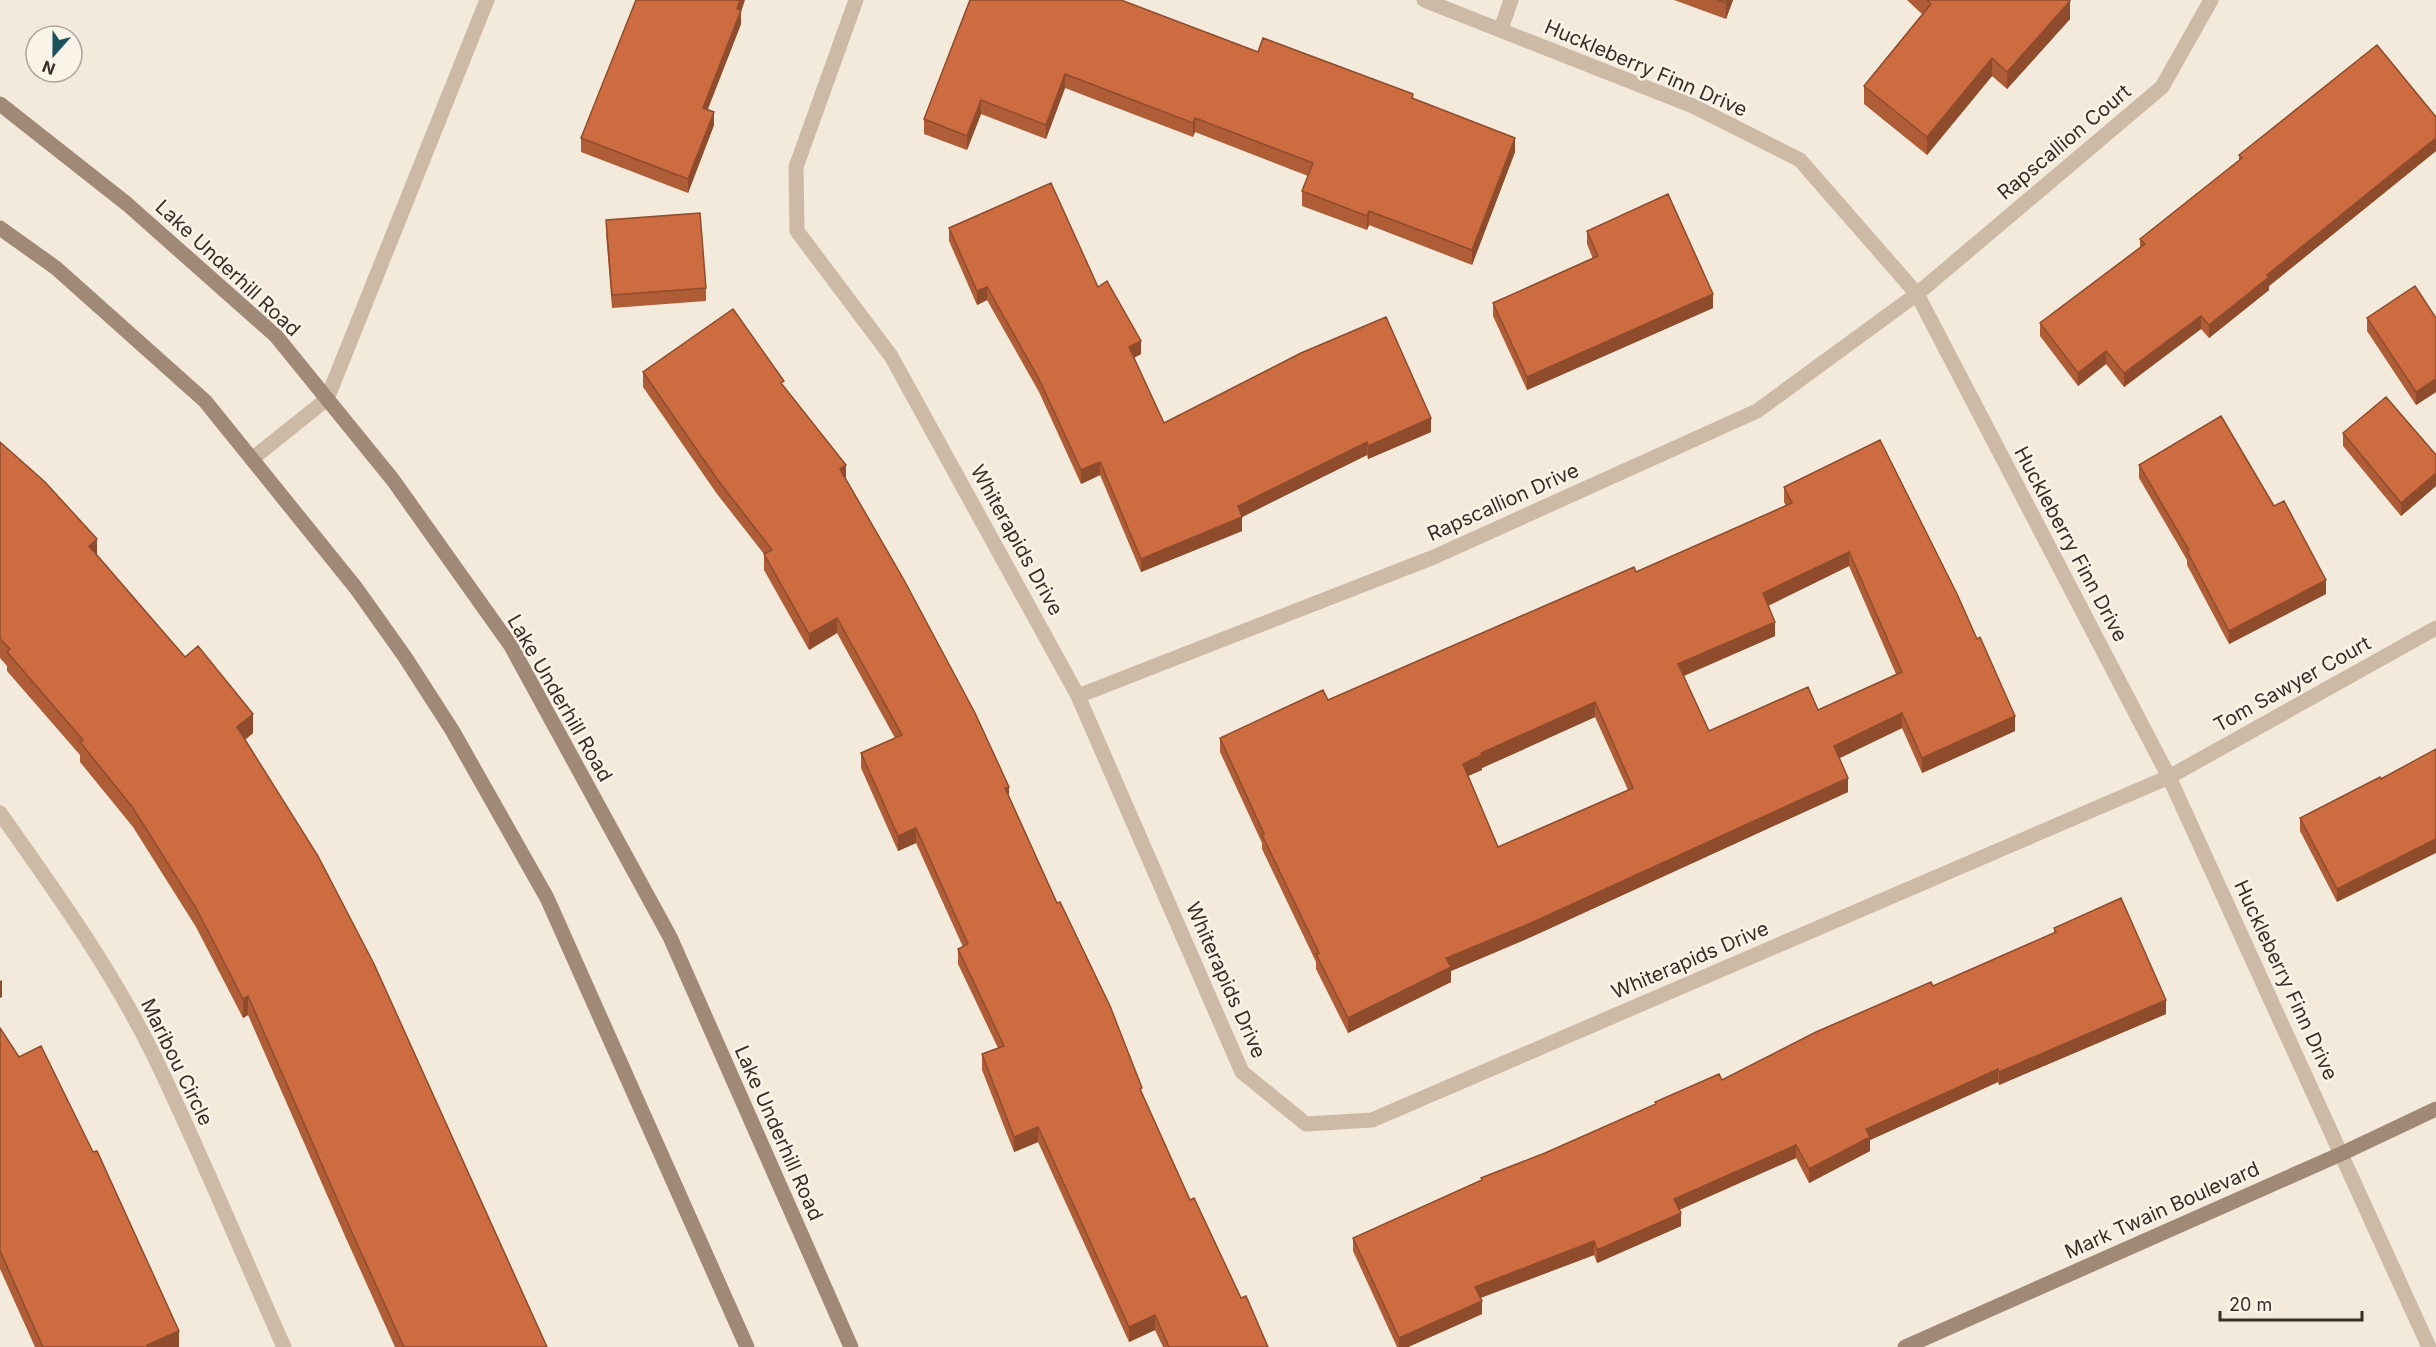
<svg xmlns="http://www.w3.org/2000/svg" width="2436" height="1347" font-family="Inter,sans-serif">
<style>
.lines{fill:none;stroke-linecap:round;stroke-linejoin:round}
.lane{stroke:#ccbaa6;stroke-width:15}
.street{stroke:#ccbaa6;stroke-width:15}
.secondary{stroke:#a08977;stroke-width:15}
.wall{fill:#af5d37;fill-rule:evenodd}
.shaded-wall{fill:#8f4c2d}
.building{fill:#cc6c40;stroke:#8f4c2d;stroke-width:1.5;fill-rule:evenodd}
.labels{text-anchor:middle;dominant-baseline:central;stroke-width:5;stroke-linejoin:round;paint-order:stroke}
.street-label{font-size:20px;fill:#382e27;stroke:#faf3e8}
</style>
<rect width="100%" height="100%" fill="#f3eadb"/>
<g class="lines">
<path class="lane" d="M 252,459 L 327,399 L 487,0"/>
<path class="street" d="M 856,0 L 796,167 L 797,231 L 891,356 L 1078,696 L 1242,1072 L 1306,1124 L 1372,1120 L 2169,777 L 2436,628
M 1424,0 L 1693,106 L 1800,160 L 1917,294 L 2169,777 L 2429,1347
M 1501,29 L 1511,0
M 1078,696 L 1434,557 L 1757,411 L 1917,294 L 2162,87 L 2211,0
M 0,813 C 56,892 114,973 156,1060 C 201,1154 241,1251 284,1347"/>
<path class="secondary" d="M 0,104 L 127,204 L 276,336 L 393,480 L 511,646 L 670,937 L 851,1347
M 0,228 L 56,268 L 205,401 L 356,588 L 405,657 L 452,730 L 547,898 L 747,1347
M 1905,1347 L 2343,1153 L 2436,1109"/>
</g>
<path class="wall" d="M 970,0 L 1258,52 L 1413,99 L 1515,152 L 1472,265 L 1369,225 L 1367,230 L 1302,206 L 1302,191 L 1308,176 L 1195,132 L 1193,137 L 1065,88 L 1046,139 L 981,114 L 967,150 L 924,134 L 924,119 Z
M 1674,0 L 1733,0 L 1726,19 Z
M 1907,0 L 2069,0 L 2070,19 L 2007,89 L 1992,76 L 1927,155 L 1864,104 L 1864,86 L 1922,14 Z
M 741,12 L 741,24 L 708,109 L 714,125 L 688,193 L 581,152 L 581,138 Z
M 2436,117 L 2436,151 L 2269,286 L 2269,290 L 2209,338 L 2201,329 L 2124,387 L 2106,364 L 2078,386 L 2040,336 L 2040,323 L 2140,247 L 2140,239 L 2239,160 L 2239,155 Z
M 606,220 L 706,288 L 706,301 L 612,308 L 606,233 Z
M 949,228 L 1098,287 L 1141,354 L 1134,358 L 1164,423 L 1431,432 L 1368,459 L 1367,455 L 1242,517 L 1242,531 L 1141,572 L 1100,475 L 1081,484 L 1039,392 L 987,300 L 977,305 L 949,241 Z
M 1587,231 L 1713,308 L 1527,390 L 1493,316 L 1493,303 L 1593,259 L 1587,244 Z
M 2367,318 L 2436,318 L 2436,392 L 2416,405 L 2367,331 Z
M 643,372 L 784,386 L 846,479 L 1009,796 L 1190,1200 L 1241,1298 L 1268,1347 L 1163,1347 L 1155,1330 L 1129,1342 L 1038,1142 L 1014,1152 L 982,1070 L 982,1054 L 998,1048 L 958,964 L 958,949 L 963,947 L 916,843 L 898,851 L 861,768 L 861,753 L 895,738 L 837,633 L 809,650 L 764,570 L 764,554 L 717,494 L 643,387 Z
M 2343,433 L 2436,455 L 2436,486 L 2401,516 L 2343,446 Z
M 1880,440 L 2015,731 L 1922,773 L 1902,728 L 1839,758 L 1848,792 L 1531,937 L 1451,971 L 1451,982 L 1348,1033 L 1316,969 L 1316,962 L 1262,849 L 1262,843 L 1220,752 L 1220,738 L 1328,700 L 1636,572 L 1786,506 L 1784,502 L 1784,487 ZM 1849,566 L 1896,674 L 1818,710 L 1709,731 L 1684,676 L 1775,636 L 1768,606 ZM 1595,717 L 1628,790 L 1498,847 L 1468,776 L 1482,770 L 1482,768 Z
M 0,442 L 185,657 L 253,733 L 245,740 L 547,1347 L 395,1347 L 345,1236 L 248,1015 L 243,1018 L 196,927 L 133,827 L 80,762 L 80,755 L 7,671 L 7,666 L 0,658 Z
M 2139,465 L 2326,594 L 2229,644 L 2187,565 L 2187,560 L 2139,478 Z
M 2380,777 L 2337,902 L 2300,831 L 2300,818 Z
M 2054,928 L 2166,1014 L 1999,1085 L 1998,1082 L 1870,1140 L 1870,1151 L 1809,1183 L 1796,1158 L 1679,1210 L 1681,1226 L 1597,1263 L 1594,1255 L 1480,1298 L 1482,1314 L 1408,1347 L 1397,1347 L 1353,1251 L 1353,1238 L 1481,1180 L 1481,1178 L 1545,1153 L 1655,1105 L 1655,1102 L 1722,1080 L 2054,933 Z
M 0,1028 L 179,1347 L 35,1347 L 0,1269 Z"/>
<path class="shaded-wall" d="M 740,0 L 745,0 L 741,12 L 741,24 L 703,121 L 703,108 Z
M 1727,0 L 1733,0 L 1726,19 L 1726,3 Z
M 2070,1 L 2070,19 L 2007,89 L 2007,72 Z
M 1992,58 L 1992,76 L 1927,155 L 1927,137 Z
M 1065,74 L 1065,88 L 1046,139 L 1046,125 Z
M 981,100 L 981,114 L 967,150 L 967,136 Z
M 714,112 L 714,125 L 688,193 L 688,179 Z
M 1195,118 L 1195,132 L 1193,137 L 1193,123 Z
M 1515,138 L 1515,152 L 1472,265 L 1472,250 Z
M 2436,138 L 2436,151 L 2269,286 L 2269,290 L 2209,338 L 2209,325 L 2267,275 Z
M 1369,211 L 1369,225 L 1367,230 L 1367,216 Z
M 987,287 L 987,300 L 977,305 L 977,291 Z
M 1713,294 L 1713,308 L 1527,390 L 1527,377 Z
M 2201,316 L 2201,329 L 2124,387 L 2124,373 Z
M 1141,341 L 1141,354 L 1129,360 L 1129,347 Z
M 2106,351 L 2106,364 L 2078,386 L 2078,373 Z
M 2436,379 L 2436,392 L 2416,405 L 2416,392 Z
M 1431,418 L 1431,432 L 1368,459 L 1368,446 Z
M 1367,442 L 1367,455 L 1242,517 L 1242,531 L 1141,572 L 1141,559 L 1238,506 Z
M 1100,462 L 1100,475 L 1081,484 L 1081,470 Z
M 846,465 L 846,480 L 840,469 Z
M 2436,473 L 2436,486 L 2401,516 L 2401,503 Z
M 97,539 L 97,558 L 89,546 Z
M 1849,552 L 1849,566 L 1763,608 L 1763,593 Z
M 2326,580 L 2326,594 L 2229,644 L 2229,631 Z
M 837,618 L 837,633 L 809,650 L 809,634 Z
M 1775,622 L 1775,636 L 1678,678 L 1678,664 Z
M 1595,702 L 1595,717 L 1482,768 L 1482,770 L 1463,778 L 1463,764 L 1481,753 Z
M 1902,713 L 1902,728 L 1834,761 L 1834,746 Z
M 253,714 L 253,733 L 237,746 L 237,727 Z
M 2015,716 L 2015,731 L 1922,773 L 1922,758 Z
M 1848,778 L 1848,792 L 1531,937 L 1451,971 L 1451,982 L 1348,1033 L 1348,1018 L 1446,958 Z
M 1009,787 L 1009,802 L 1005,788 Z
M 916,828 L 916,843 L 898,851 L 898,836 Z
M 2436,839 L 2436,853 L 2337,902 L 2337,889 Z
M 2,980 L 2,997 L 0,998 L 0,981 Z
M 248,996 L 248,1015 L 243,1018 L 243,999 Z
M 2166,1000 L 2166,1014 L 1999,1085 L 1999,1072 Z
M 1998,1069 L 1998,1082 L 1870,1140 L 1870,1151 L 1809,1183 L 1809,1169 L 1866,1129 Z
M 1038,1127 L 1038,1142 L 1014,1152 L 1014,1137 Z
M 1796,1145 L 1796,1158 L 1674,1212 L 1674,1199 Z
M 1681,1213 L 1681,1226 L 1597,1263 L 1597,1250 Z
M 1594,1241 L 1594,1255 L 1475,1300 L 1475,1287 Z
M 1482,1301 L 1482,1314 L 1408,1347 L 1399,1347 L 1399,1338 Z
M 1155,1315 L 1155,1330 L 1129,1342 L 1129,1327 Z
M 179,1331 L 179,1347 L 147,1347 L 147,1345 Z"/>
<path class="building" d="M 636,0 L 740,0 L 737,9 L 741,10 L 703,108 L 714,112 L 688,179 L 581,138 Z
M 970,0 L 1121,0 L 1258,52 L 1263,38 L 1413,94 L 1412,98 L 1515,138 L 1472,250 L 1369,211 L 1367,216 L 1302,191 L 1313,163 L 1195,118 L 1193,123 L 1065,74 L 1046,125 L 981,100 L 967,136 L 924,119 Z
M 1718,0 L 1727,0 L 1726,3 Z
M 1927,0 L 2069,0 L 2070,1 L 2007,72 L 1992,58 L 1927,137 L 1864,86 L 1931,4 Z
M 2377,45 L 2436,117 L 2436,138 L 2267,275 L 2269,277 L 2209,325 L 2201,316 L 2124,373 L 2106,351 L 2078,373 L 2040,323 L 2145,244 L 2140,239 L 2242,158 L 2239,155 Z
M 1051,183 L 1098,287 L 1107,281 L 1141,341 L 1129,347 L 1164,423 L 1301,353 L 1386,317 L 1431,418 L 1368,446 L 1367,442 L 1238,506 L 1242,517 L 1141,559 L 1100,462 L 1081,470 L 1039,379 L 987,287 L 977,291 L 949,228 Z
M 1668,194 L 1713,294 L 1527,377 L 1493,303 L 1598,256 L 1587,231 Z
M 700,213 L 706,288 L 612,295 L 606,220 Z
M 2415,286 L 2436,318 L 2436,379 L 2416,392 L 2367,318 Z
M 733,309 L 784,381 L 781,383 L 846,465 L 840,469 L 904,580 L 975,713 L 1009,787 L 1005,788 L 1057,903 L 1060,902 L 1110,1006 L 1142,1088 L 1140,1089 L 1190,1200 L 1194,1198 L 1241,1298 L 1246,1296 L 1268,1347 L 1169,1347 L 1155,1315 L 1129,1327 L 1038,1127 L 1014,1137 L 982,1054 L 1004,1046 L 958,949 L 968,944 L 916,828 L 898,836 L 861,753 L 902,735 L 837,618 L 809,634 L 764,554 L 772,550 L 717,479 L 643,372 Z
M 2386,397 L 2436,455 L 2436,473 L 2401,503 L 2343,433 Z
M 2221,416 L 2274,506 L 2284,501 L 2326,580 L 2229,631 L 2187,551 L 2189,550 L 2139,465 Z
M 1880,440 L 1957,594 L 1977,639 L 1980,637 L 2015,716 L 1922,758 L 1902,713 L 1834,746 L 1848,778 L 1531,923 L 1446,958 L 1451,967 L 1348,1018 L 1316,954 L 1319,953 L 1262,835 L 1264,834 L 1220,738 L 1323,690 L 1328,700 L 1634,567 L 1636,572 L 1792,503 L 1784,487 ZM 1849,552 L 1902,672 L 1818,710 L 1808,687 L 1709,731 L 1678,664 L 1775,622 L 1763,593 ZM 1595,702 L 1633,788 L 1498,847 L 1463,764 L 1482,755 L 1481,753 Z
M 0,442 L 45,482 L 97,539 L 89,546 L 185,657 L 198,646 L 253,714 L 237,727 L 318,856 L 374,964 L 547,1347 L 404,1347 L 345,1217 L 248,996 L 243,999 L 196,908 L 133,808 L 80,742 L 83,740 L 7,652 L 10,649 L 0,639 Z
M 2436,749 L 2436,839 L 2337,889 L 2300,818 L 2380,777 L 2381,779 Z
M 2121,898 L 2166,1000 L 1999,1072 L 1998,1069 L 1866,1129 L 1870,1137 L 1809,1169 L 1796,1145 L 1674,1199 L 1681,1213 L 1597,1250 L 1594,1241 L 1475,1287 L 1482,1301 L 1399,1338 L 1353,1238 L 1482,1180 L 1481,1178 L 1545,1153 L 1656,1104 L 1655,1102 L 1719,1074 L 1722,1080 L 1816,1032 L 1931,982 L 1933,986 L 2056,932 L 2054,928 Z
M 0,1028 L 19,1057 L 41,1046 L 93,1152 L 97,1151 L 179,1331 L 147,1345 L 147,1347 L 43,1347 L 0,1251 Z"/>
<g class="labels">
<g class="street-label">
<text transform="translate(1646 68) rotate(23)">Huckleberry Finn Drive</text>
<text transform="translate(2064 142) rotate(-40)">Rapscallion Court</text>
<text transform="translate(228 268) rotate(43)">Lake Underhill Road</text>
<text transform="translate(1503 502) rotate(-24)">Rapscallion Drive</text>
<text transform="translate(1017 540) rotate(61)">Whiterapids Drive</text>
<text transform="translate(2071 544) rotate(62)">Huckleberry Finn Drive</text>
<text transform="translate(2292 684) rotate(-29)">Tom Sawyer Court</text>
<text transform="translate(560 698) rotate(60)">Lake Underhill Road</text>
<text transform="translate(1690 960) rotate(-23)">Whiterapids Drive</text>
<text transform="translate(1226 980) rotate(66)">Whiterapids Drive</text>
<text transform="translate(2286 980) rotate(65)">Huckleberry Finn Drive</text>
<text transform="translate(177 1062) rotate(64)">Maribou Circle</text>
<text transform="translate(779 1133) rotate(66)">Lake Underhill Road</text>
<text transform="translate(2162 1210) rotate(-24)">Mark Twain Boulevard</text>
</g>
</g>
<g transform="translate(54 54) rotate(201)"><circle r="28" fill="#faf3e8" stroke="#aca49b" stroke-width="1.5"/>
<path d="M0-4.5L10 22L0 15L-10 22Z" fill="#1b525b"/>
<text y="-9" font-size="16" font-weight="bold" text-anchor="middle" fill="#382e27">N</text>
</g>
<path d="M2220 1311v9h142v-9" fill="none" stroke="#382e27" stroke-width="3"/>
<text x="2229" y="1311" font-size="18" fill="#382e27" stroke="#faf3e8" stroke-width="4.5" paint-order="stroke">20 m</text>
</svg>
